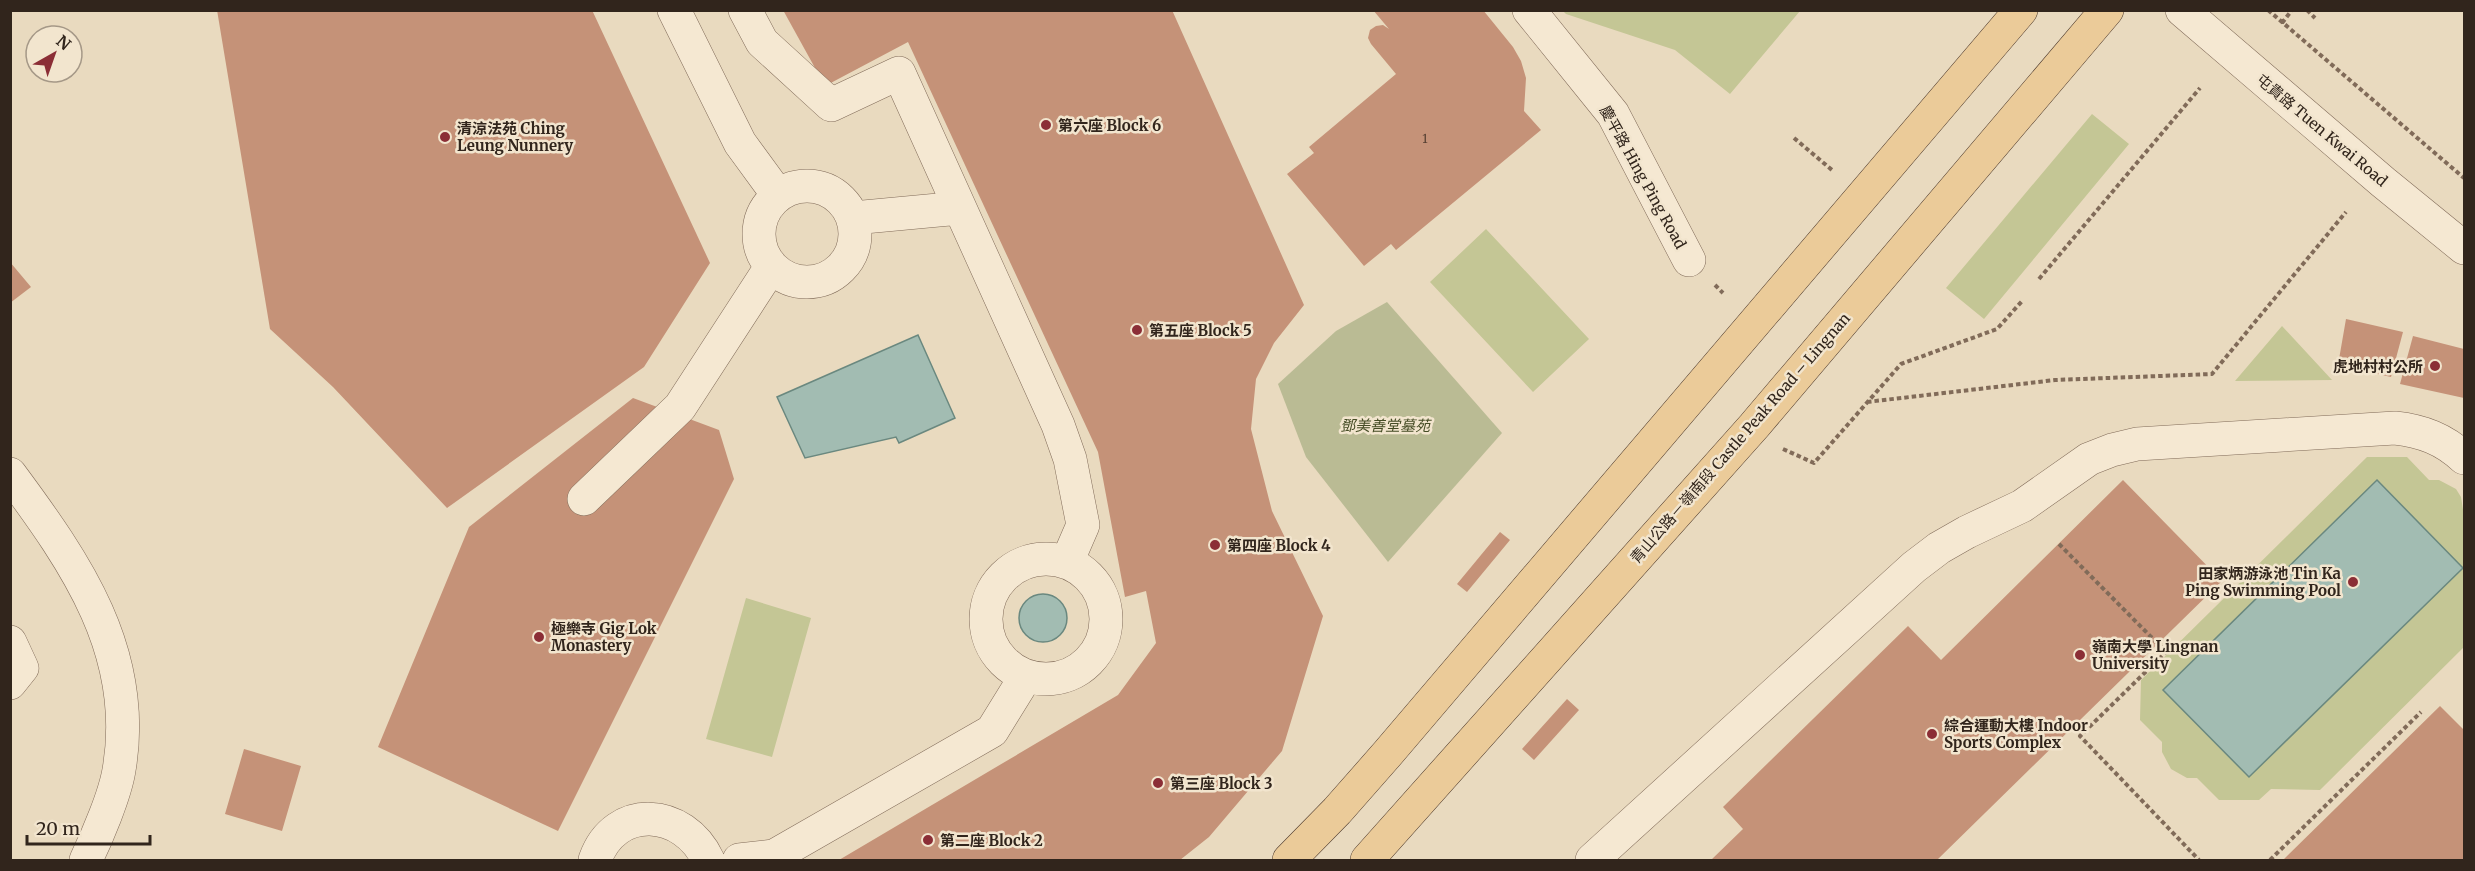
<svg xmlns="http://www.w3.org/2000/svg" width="2475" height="871" font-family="Merriweather,'Noto Sans TC',serif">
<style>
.green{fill:#c4c695}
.cemetery{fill:#babb94}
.water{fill:#a2bcb2;stroke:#6a887f;stroke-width:1.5}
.building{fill:#c59278}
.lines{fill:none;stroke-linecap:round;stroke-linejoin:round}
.minor-casing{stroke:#816b59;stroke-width:34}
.major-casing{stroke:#4e3a2d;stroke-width:34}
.path{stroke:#816b59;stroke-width:4;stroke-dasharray:4.5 3;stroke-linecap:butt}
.minor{stroke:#f5e8d2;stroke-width:33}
.major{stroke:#ebcb99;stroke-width:33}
.poi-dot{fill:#8b2e36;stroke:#f2e5ce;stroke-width:2}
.labels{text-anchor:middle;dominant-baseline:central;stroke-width:5;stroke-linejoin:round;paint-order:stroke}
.number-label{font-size:12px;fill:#564033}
.poi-label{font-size:15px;font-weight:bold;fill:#31251c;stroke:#f2e5ce;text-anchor:start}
.street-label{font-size:15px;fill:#31251c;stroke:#f2e5ce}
.park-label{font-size:15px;font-style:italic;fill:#454c25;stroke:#f2e5ce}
</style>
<rect width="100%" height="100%" fill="#e9dabf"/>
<path class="green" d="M 1563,11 L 1800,11 L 1730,94 L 1675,50 L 1566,14 Z
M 2092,114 L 2129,144 L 1984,319 L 1946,288 Z
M 1486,229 L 1589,339 L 1533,392 L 1430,282 Z
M 2282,326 L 2332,380 L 2235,381 Z
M 2367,457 L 2407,457 L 2429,480 L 2439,480 L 2456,489 L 2461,497 L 2464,516 L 2464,647 L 2320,790 L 2271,789 L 2259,800 L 2219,800 L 2197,778 L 2187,778 L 2171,769 L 2162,752 L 2162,742 L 2140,720 L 2141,680 Z
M 746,598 L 811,618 L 772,757 L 706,739 Z"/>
<path class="cemetery" d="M 1387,302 L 1502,433 L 1388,562 L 1306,457 L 1278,384 L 1336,331 Z"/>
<path class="water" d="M 918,335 L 955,418 L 899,443 L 896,437 L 805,458 L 777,397 Z
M 2377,480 L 2463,568 L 2249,777 L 2163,690 Z
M1019 618a24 24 0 1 1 48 0a24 24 0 1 1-48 0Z"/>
<path class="building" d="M 217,10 L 592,10 L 710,263 L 644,367 L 447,508 L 333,387 L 270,329 Z
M 783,10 L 1172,10 L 1304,305 L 1274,343 L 1256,379 L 1251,429 L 1272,511 L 1323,616 L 1282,751 L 1209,837 L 1180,860 L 839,860 L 1118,695 L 1156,643 L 1146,591 L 1125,597 L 1098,452 L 908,42 L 825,86 Z
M 1373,10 L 1483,10 L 1513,47 L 1521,61 L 1526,78 L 1524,111 L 1541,130 L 1396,250 L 1391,244 L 1364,266 L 1287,174 L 1314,153 L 1309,147 L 1396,74 L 1371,44 L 1368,38 L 1370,30 L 1376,26 L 1383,25 L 1389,29 Z
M 10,262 L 31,287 L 10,303 Z
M 2346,319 L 2403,332 L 2391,377 L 2338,365 Z
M 2413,336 L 2464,349 L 2464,398 L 2400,384 Z
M 633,398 L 719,430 L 734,479 L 558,831 L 378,747 L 469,527 Z
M 2123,480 L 2222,581 L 1937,860 L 1711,860 L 1743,829 L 1723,807 L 1908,626 L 1941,660 Z
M 1500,532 L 1510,540 L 1467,592 L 1457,584 Z
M 1567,699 L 1579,710 L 1534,760 L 1522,749 Z
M 2440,706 L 2464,730 L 2464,860 L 2283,860 Z
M 244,749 L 301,766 L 282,831 L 225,814 Z"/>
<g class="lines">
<g class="minor-casing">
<path id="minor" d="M 674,10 L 740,143 L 778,195
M 745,10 L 762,42 L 831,105 L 899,73 L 1058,425 L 1070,459 L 1083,525 L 1067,562
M 1529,10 L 1613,114 L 1689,260
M 2182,10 L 2383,182 L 2464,248
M759 234a48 48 0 1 1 96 0a48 48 0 1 1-96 0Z
M 853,218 L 960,208
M 10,474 C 76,563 139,653 119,770 C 115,795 97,837 86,860
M 584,499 L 680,407 L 771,267
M986 619a60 60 0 1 1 120 0a60 60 0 1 1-120 0Z
M 10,642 L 22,668 L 10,683
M 595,860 C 615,803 684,808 708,860
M 739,860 L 774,856 L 992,731 L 1026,676
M 1592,860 L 1914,567 L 1939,548 L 1967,532 L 2022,506 L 2089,459 L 2112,450 L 2137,444 L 2395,428 C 2422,431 2444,439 2464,458"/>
</g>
<g class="major-casing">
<path id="major" d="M 1289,860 L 1337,811 L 1388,753 L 2021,10
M 1367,860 L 1754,426 L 2107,10"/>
</g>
<path class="path" d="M 2268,10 L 2464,178
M 2307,10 L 2315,18
M 2282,23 L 2292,10
M 1794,138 L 1832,170
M 2039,279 L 2200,88
M 1715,285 L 1723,293
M 1867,402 L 2055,380 L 2212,374 L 2346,212
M 1783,449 L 1814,463 L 1901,364 L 1997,329 L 2023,300
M 2059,544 L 2166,652 L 2080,736 L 2199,860
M 2270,860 L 2421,712"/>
<use href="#minor" class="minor"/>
<use href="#major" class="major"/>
</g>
<g class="poi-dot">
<circle cx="1046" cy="125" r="6"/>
<circle cx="445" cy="137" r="6"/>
<circle cx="1137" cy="330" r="6"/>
<circle cx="2435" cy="366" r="6"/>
<circle cx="1215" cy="545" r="6"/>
<circle cx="2353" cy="582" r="6"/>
<circle cx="539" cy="637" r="6"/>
<circle cx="2080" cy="655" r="6"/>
<circle cx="1932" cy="734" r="6"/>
<circle cx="1158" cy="783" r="6"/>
<circle cx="928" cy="840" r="6"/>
</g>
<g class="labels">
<g class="number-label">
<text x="1425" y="138">1</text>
</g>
<g class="poi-label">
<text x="1058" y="125">第六座 Block 6</text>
<text x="457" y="128">清涼法苑 Ching<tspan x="457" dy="17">Leung Nunnery</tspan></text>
<text x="1149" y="330">第五座 Block 5</text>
<text x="2423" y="366" text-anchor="end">虎地村村公所</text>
<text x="1227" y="545">第四座 Block 4</text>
<text x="2341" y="573" text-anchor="end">田家炳游泳池 Tin Ka<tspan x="2341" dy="17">Ping Swimming Pool</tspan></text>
<text x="551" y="628">極樂寺 Gig Lok<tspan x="551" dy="17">Monastery</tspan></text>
<text x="2092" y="646">嶺南大學 Lingnan<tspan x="2092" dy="17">University</tspan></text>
<text x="1944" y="725">綜合運動大樓 Indoor<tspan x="1944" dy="17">Sports Complex</tspan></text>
<text x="1170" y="783">第三座 Block 3</text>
<text x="940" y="840">第二座 Block 2</text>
</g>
<g class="street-label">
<text transform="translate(2322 130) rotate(40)">屯貴路 Tuen Kwai Road</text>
<text transform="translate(1643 177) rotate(61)">慶平路 Hing Ping Road</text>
<text transform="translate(1740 438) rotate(-49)">青山公路－嶺南段 Castle Peak Road – Lingnan</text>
</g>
<g class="park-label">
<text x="1385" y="425">鄧美善堂墓苑</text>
</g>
</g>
<rect width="2475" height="871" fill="none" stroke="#31251c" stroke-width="24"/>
<g transform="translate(54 54) rotate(40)"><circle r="28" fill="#f2e5ce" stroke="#a59887" stroke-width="1.5"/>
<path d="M0-4.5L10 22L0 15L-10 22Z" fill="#8b2e36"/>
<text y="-9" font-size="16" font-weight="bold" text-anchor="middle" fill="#31251c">N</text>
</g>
<path d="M27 835v9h123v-9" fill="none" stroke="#31251c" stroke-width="3"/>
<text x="36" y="835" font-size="18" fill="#31251c" stroke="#f2e5ce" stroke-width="4.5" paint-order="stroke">20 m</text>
</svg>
